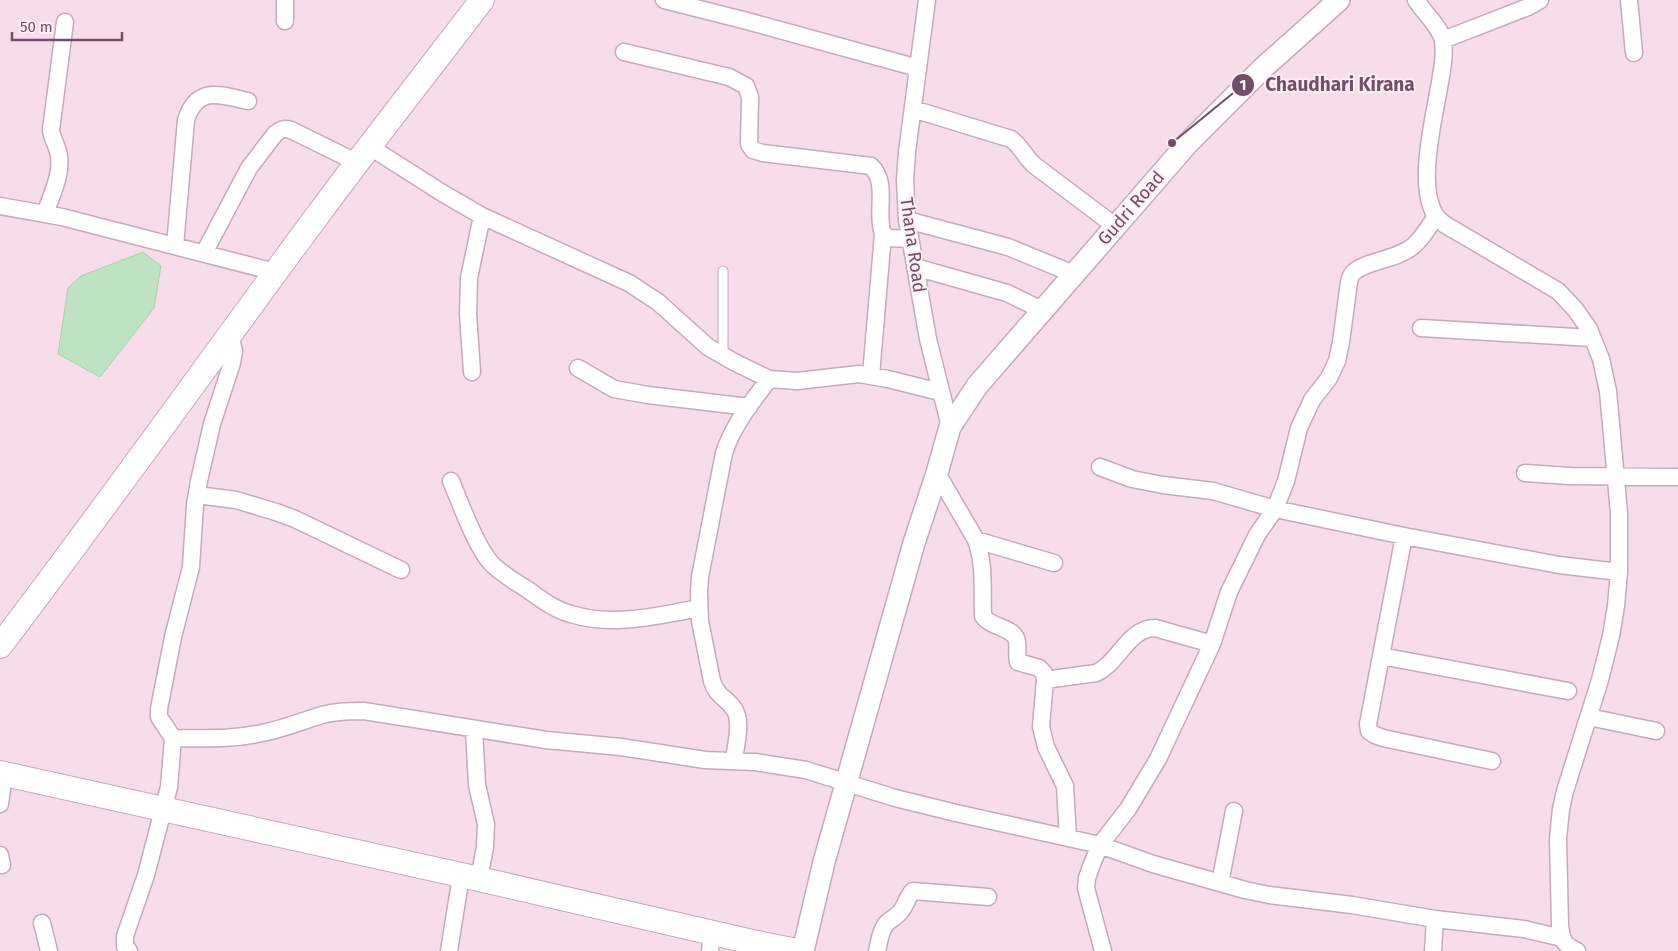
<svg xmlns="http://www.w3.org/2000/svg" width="1678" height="951" font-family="'Fira Sans',sans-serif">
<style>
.residential{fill:#f7ddea}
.water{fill:#bee3c2;stroke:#a5d4aa}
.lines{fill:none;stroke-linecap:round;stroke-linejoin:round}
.service-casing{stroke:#c7aabc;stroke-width:11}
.minor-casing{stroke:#c7aabc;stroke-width:19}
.tertiary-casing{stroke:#c7aabc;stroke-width:24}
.secondary-casing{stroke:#caa8bd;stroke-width:26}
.service{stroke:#fff;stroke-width:9}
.minor{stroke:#fff;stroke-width:16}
.tertiary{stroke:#fff;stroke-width:21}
.secondary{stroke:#fff;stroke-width:24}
.labels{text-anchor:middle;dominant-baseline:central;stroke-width:4;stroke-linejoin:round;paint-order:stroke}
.street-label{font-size:18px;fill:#734e68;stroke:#feeff5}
.leader{fill:none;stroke:#734e68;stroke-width:2}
.callout-dot{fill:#734e68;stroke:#feeff5;stroke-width:2}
.mark-label{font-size:15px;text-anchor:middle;font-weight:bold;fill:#fff}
.callout-label{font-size:19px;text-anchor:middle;font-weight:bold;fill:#734e68;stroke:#feeff5;stroke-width:4;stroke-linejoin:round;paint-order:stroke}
</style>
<rect width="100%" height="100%" fill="#fbe9f1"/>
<path class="residential" d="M 0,0 L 1678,0 L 1678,951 L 0,951 Z"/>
<path class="water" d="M 143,252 L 161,266 L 154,308 L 100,377 L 58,354 L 68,288 L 81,276 Z"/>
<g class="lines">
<g class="service-casing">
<path id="service" d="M 723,356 L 723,271"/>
</g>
<g class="minor-casing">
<path id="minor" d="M 664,0 L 747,21 L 918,68
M 927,0 L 907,152 L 905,180 L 907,220 L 928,339 L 950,427
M 1416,0 C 1424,13 1440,26 1443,41 C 1445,53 1443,65 1441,76 C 1436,111 1415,185 1436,216 C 1438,219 1442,222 1444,224 L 1558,291 L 1575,309 L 1589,329 L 1601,359 L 1608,391 L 1619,513 L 1619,572 L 1616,606 L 1611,636 L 1600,680 L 1565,791 L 1561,809 L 1558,839 L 1560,925 C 1562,941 1563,944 1577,951
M 1629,0 L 1634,53
M 285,21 L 285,0
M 1443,40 L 1528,7 L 1540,0
M 624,52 L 729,77 L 746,86 L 750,97 L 749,144 L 753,150 L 763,153 L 871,166 C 889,183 875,212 883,234 L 889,238 L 910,239
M 913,109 L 1011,139 C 1021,146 1025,157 1034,165 L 1115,226
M 370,147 L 444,194 L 482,216 L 629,283 L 658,302 L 708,347 L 734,362 L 769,379 L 797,381 L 859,374 L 888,379 L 940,392
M 0,206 L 62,217 L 275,272
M 45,214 C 51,196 62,175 59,156 C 58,147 52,139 51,130 L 65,22
M 907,220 L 1008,247 L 1074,274
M 175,246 L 186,120 C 197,85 220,95 248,101
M 204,253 L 249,168 L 275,134 C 281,129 284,128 291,130 L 358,163
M 915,267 L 1007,293 L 1042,310
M 1421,328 L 1592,338
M 578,368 L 614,389 L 648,395 L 749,407
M 472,372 L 468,314 L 469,278 L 482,216
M 871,375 L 883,234
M 1100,467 L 1132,479 L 1163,485 L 1213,491 L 1275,509 L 1404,536 L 1559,565 L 1619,572
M 937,473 L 976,540 C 985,565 982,590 983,616 C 990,627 1011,627 1016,638 C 1019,645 1016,654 1018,662 L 1039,668 L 1044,673 L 1045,680 L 1041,727 L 1046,747 L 1065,786 L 1068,838
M 1525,473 L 1569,476 L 1678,477
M 451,481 C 461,504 475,545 491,563 C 501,574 516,582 528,590 C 541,599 555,610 571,614 C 612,627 658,616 699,608
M 197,495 L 236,500 L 276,512 L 295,519 L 401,570
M 1404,536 L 1368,724 L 1369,731 L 1375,735 L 1383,738 L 1492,761
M 976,540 L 1054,563
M 1381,656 L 1568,691
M 1045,680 L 1096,673 C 1119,663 1128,628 1155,628 L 1212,644
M 1589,717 L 1656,731
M 474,729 L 477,785 L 486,824 L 485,847 L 479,879
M 173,738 C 204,738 231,740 262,733 C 283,729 302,721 322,715 C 336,711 350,711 364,711 L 546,740 L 621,747 L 705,760 L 755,762 L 806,770 L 895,798 L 956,813 L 1100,845 L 1153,864 L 1245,890 L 1269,895 L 1352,905 L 1435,919 L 1524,929 L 1562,938
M 734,761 C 735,746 743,722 734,709 C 726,697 717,697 712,681 L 700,621 L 699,592 L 700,577 L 724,453 C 733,425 752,402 769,379
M 0,804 L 4,773
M 0,855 L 2,865
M 1220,883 L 1234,811
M 42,923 L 49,951
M 129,951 L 125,946 L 125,936 L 146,875 L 169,787 L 173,738 L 159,717 L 159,709 L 173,637 L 191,567 L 195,505 L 199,481 L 212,424 L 232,363 L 234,351 L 230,334
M 449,951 L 461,876
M 710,951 L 712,933
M 877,951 C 879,943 880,931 886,924 C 890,919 897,917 901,911 C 906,905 907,897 913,891 L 988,897
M 1103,951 L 1086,888 L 1087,878 L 1092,864 L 1100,845 L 1128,809 L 1158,759 L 1212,644 L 1229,592 L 1257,535 L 1275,509 L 1286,481 L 1299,428 L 1312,400 L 1329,378 L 1337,361 L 1341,342 L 1349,282 C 1350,278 1351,274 1354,272 C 1366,261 1395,260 1412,247 C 1422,239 1429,227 1436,216
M 1433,951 L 1435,919"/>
</g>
<g class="tertiary-casing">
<path id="tertiary" d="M 803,951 L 824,862 L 914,543 L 937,473 L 950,427 L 977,386 L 1188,143 L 1263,68 L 1339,0"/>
</g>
<g class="secondary-casing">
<path id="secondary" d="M 0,646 C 108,504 211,359 317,216 C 371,143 427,72 482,0
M 0,773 L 479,879 L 752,942 L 797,951"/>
</g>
<use href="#service" class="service"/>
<use href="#minor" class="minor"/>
<use href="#tertiary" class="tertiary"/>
<use href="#secondary" class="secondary"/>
</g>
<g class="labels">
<g class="street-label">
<text transform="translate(1131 208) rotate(-49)">Gudri Road</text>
<text transform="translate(913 245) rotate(82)">Thana Road</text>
</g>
</g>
<path class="leader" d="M1172 143L1243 85"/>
<g class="callout-dot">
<circle cx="1172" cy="143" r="5"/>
<circle cx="1243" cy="85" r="12"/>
</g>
<g class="mark-label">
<text x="1243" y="90">1</text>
</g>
<g class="callout-label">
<text x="1340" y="91">Chaudhari Kirana</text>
</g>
<path d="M12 32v8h110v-8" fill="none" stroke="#734e68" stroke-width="2.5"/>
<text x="20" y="32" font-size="15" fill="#734e68" stroke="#feeff5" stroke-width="4" paint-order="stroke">50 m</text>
</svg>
